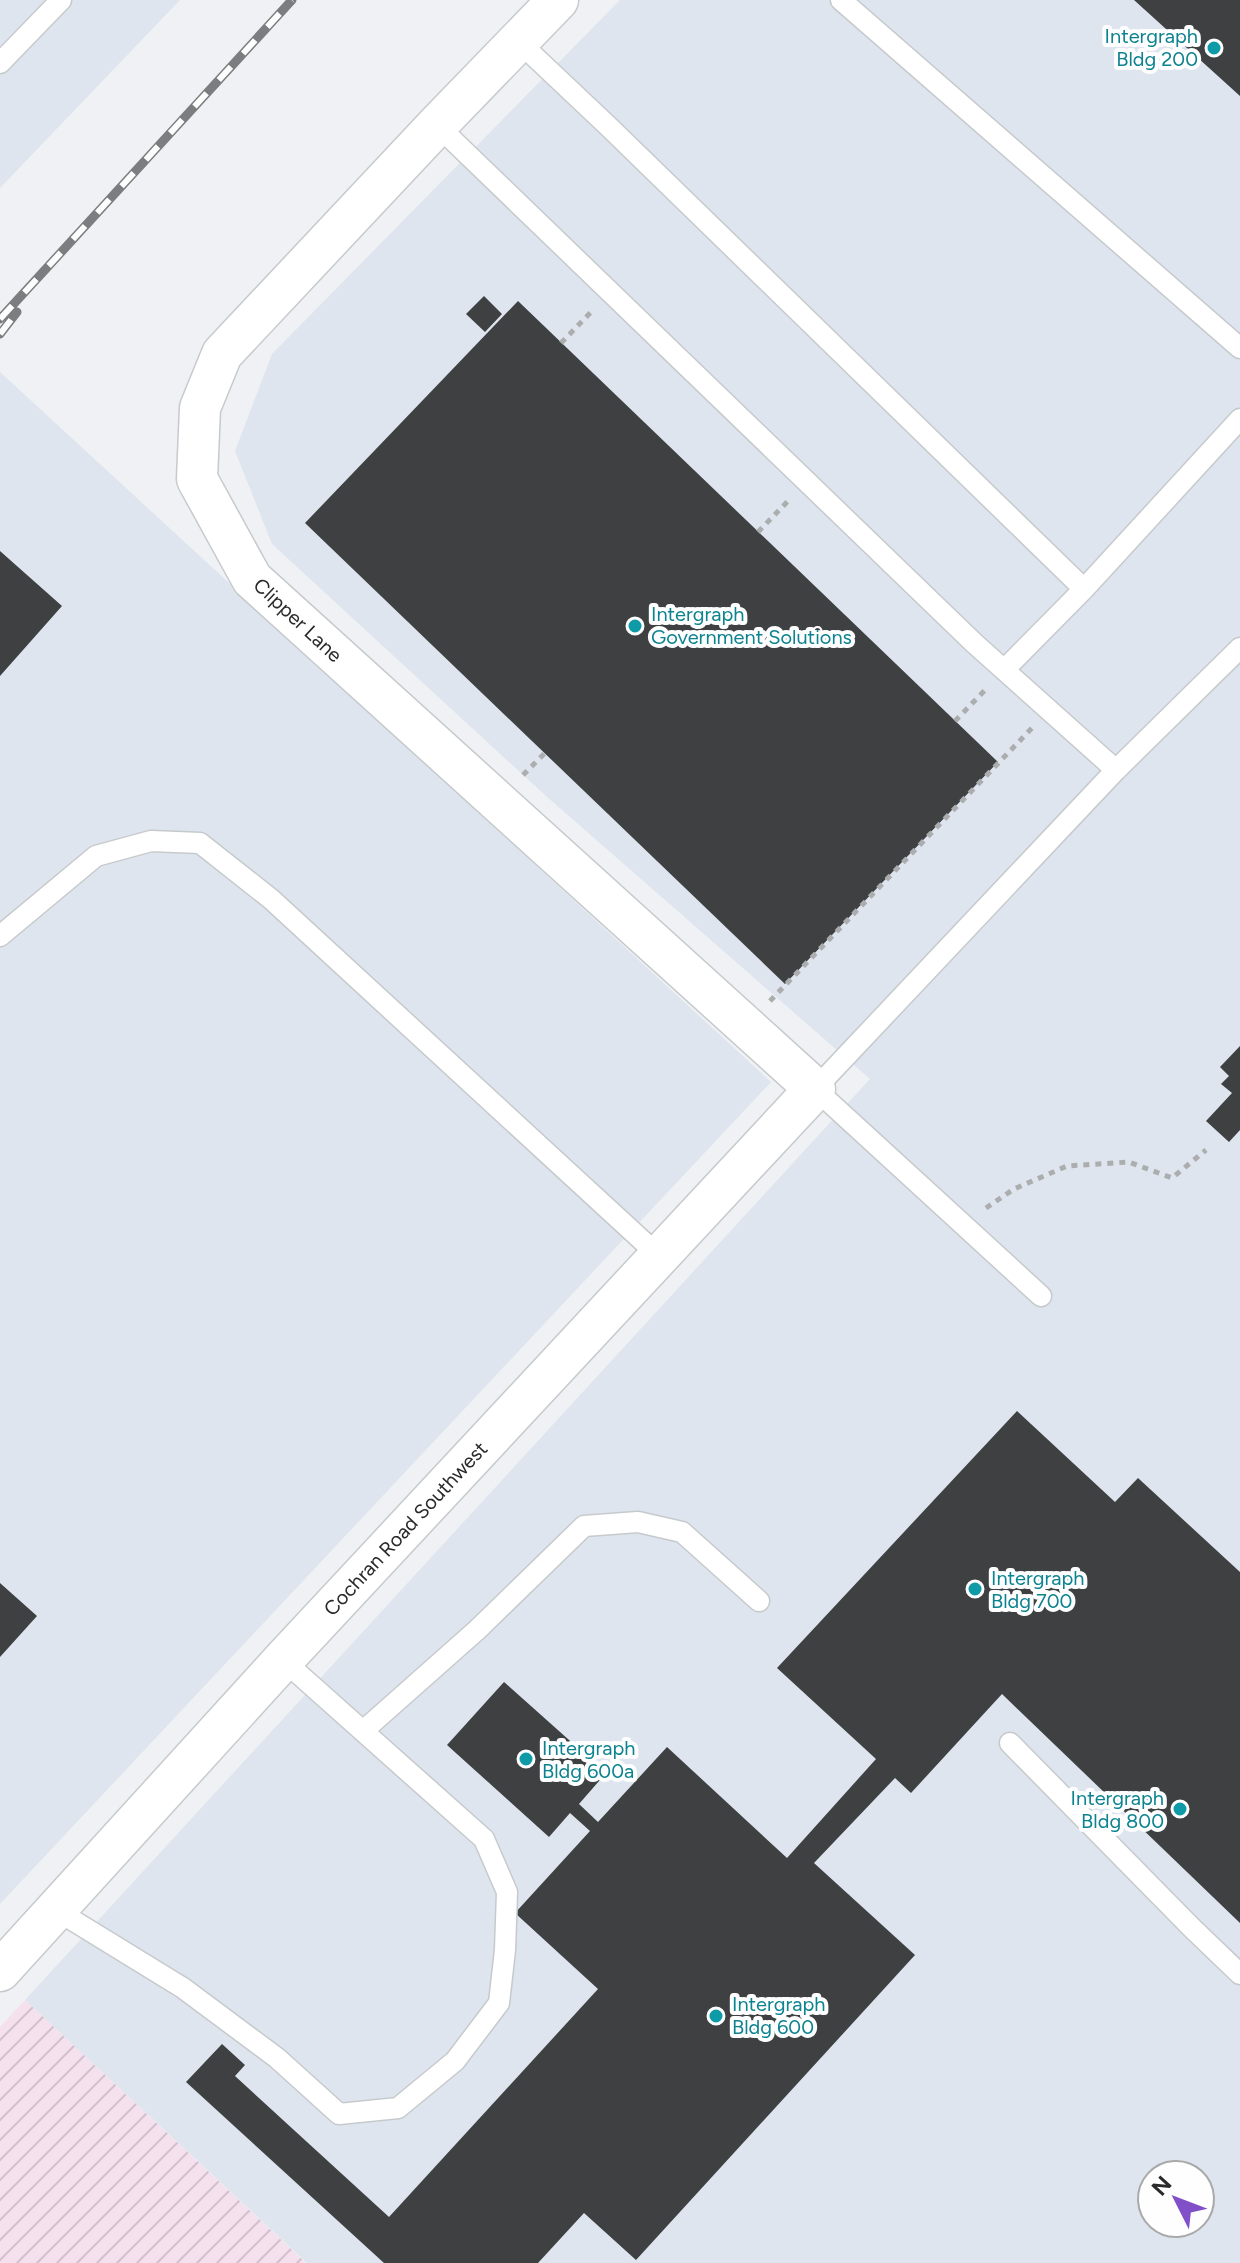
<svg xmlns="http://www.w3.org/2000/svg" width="1240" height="2263" font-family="Figtree,sans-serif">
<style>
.built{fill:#dee5ee;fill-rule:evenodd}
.industrial{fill:url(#industrial-furrows)}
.building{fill:#3e4042}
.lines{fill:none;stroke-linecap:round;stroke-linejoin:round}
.lane-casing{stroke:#c7cacc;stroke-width:23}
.street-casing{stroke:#c7cacc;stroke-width:43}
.path{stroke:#acadaf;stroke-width:5;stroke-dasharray:6 6;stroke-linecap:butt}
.lane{stroke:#fff;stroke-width:20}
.street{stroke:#fff;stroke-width:40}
.rail-casing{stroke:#7c7d7f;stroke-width:9}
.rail{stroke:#fefeff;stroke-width:6;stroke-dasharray:18;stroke-linecap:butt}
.culture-dot{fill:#0f9aa8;stroke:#fefeff;stroke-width:3}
.labels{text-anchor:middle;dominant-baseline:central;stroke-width:8;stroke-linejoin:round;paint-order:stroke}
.culture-label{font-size:20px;fill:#0d838f;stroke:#fefeff;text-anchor:start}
.street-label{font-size:20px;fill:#2a2a2b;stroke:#fefeff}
</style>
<defs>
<pattern id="industrial-furrows" width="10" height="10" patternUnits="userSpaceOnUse" patternTransform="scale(2)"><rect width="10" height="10" fill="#f5e0ee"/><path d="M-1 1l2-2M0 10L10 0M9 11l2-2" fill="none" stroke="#d2c0cc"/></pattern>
</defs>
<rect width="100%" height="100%" fill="#eff1f4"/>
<path class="built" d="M 0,0 L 180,0 L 0,188 Z
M 620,0 L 1240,0 L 1240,2263 L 307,2263 L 25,2000 L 870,1079 L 546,796 L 272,544 L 235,451 L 272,354 ZM 1152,2175 L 1200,2175 L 1200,2223 L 1152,2223 Z
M 0,372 L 771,1082 L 0,1904 Z"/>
<path class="industrial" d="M 25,2000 L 306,2263 L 307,2263 L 0,2263 L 0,2027 Z"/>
<path class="building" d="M 1134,0 L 1240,0 L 1240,96 Z
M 484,296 L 502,314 L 485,332 L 466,314 Z
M 518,301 L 998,762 L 785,984 L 305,523 Z
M 0,551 L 62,606 L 0,676 Z
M 1240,1046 L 1240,1130 L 1229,1142 L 1206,1121 L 1232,1093 L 1221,1084 L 1229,1076 L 1220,1067 Z
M 1017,1411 L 1115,1502 L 1138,1478 L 1240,1572 L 1240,1923 L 1002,1694 L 911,1793 L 895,1778 L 814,1863 L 915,1955 L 636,2260 L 584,2213 L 538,2263 L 384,2263 L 186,2082 L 222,2044 L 245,2065 L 235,2076 L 389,2217 L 598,1989 L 515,1913 L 590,1831 L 570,1813 L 549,1837 L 447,1745 L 504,1682 L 606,1773 L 579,1804 L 598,1822 L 667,1747 L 787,1858 L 876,1759 L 777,1668 Z
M 0,1583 L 37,1616 L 0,1657 Z"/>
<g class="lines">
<g class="lane-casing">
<path id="lane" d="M 841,0 L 1240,348
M 518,41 L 608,126 L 1084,589 L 1004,670
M 0,63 L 61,0
M 437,125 L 974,643 L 1116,770 L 1240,648
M 1084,589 L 1240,419
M 0,936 L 96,856 L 151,841 L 200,843 L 271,899 L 658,1255
M 1041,1296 L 815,1089 L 1116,770
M 363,1731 L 477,1630 L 584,1526 L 638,1522 L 682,1532 L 759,1601
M 1010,1743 L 1192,1928 L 1240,1974
M 56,1910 L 183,1988 L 277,2058 L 339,2114 L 398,2108 L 455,2061 L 499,2003 L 505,1950 L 507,1892 L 484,1839 L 283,1660"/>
</g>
<g class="street-casing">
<g id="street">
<path id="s1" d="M 0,1971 L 283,1660 L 815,1089 L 252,579 L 197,479 L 200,408 L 222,354 L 437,125 L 558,0"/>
</g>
</g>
<path class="path" d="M 561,343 L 593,310
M 758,532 L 789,500
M 955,721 L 987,688
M 523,775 L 545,753
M 770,1001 L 1032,728
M 986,1208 L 1014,1189 L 1067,1166 L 1129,1162 L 1172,1178 L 1206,1150"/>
<use href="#lane" class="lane"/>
<use href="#street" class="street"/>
<g class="rail-casing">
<path id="rail" d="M 0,319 L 292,0
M 0,334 L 17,312"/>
</g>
<use href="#rail" class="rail"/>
</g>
<g class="culture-dot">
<circle cx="1214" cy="48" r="8"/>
<circle cx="635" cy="626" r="8"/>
<circle cx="975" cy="1589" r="8"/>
<circle cx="526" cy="1759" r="8"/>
<circle cx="1180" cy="1809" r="8"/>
<circle cx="716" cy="2016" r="8"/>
</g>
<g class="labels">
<g class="culture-label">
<text x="1198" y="36" text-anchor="end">Intergraph<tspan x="1198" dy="23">Bldg 200</tspan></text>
<text x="651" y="614">Intergraph<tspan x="651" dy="23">Government Solutions</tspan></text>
<text x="991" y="1578">Intergraph<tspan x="991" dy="23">Bldg 700</tspan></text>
<text x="542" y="1748">Intergraph<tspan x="542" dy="23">Bldg 600a</tspan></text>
<text x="1164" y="1798" text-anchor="end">Intergraph<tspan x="1164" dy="23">Bldg 800</tspan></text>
<text x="732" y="2004">Intergraph<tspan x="732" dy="23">Bldg 600</tspan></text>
</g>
<g class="street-label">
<text transform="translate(298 620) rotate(43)">Clipper Lane</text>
<text stroke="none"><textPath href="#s1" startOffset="600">Cochran Road Southwest</textPath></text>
</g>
</g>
<g transform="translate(1176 2199) rotate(312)"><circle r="38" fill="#fefeff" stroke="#a9a9aa" stroke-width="2"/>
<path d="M0-6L14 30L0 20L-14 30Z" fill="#814fc7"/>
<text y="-12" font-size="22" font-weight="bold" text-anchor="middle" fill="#2a2a2b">N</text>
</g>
</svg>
